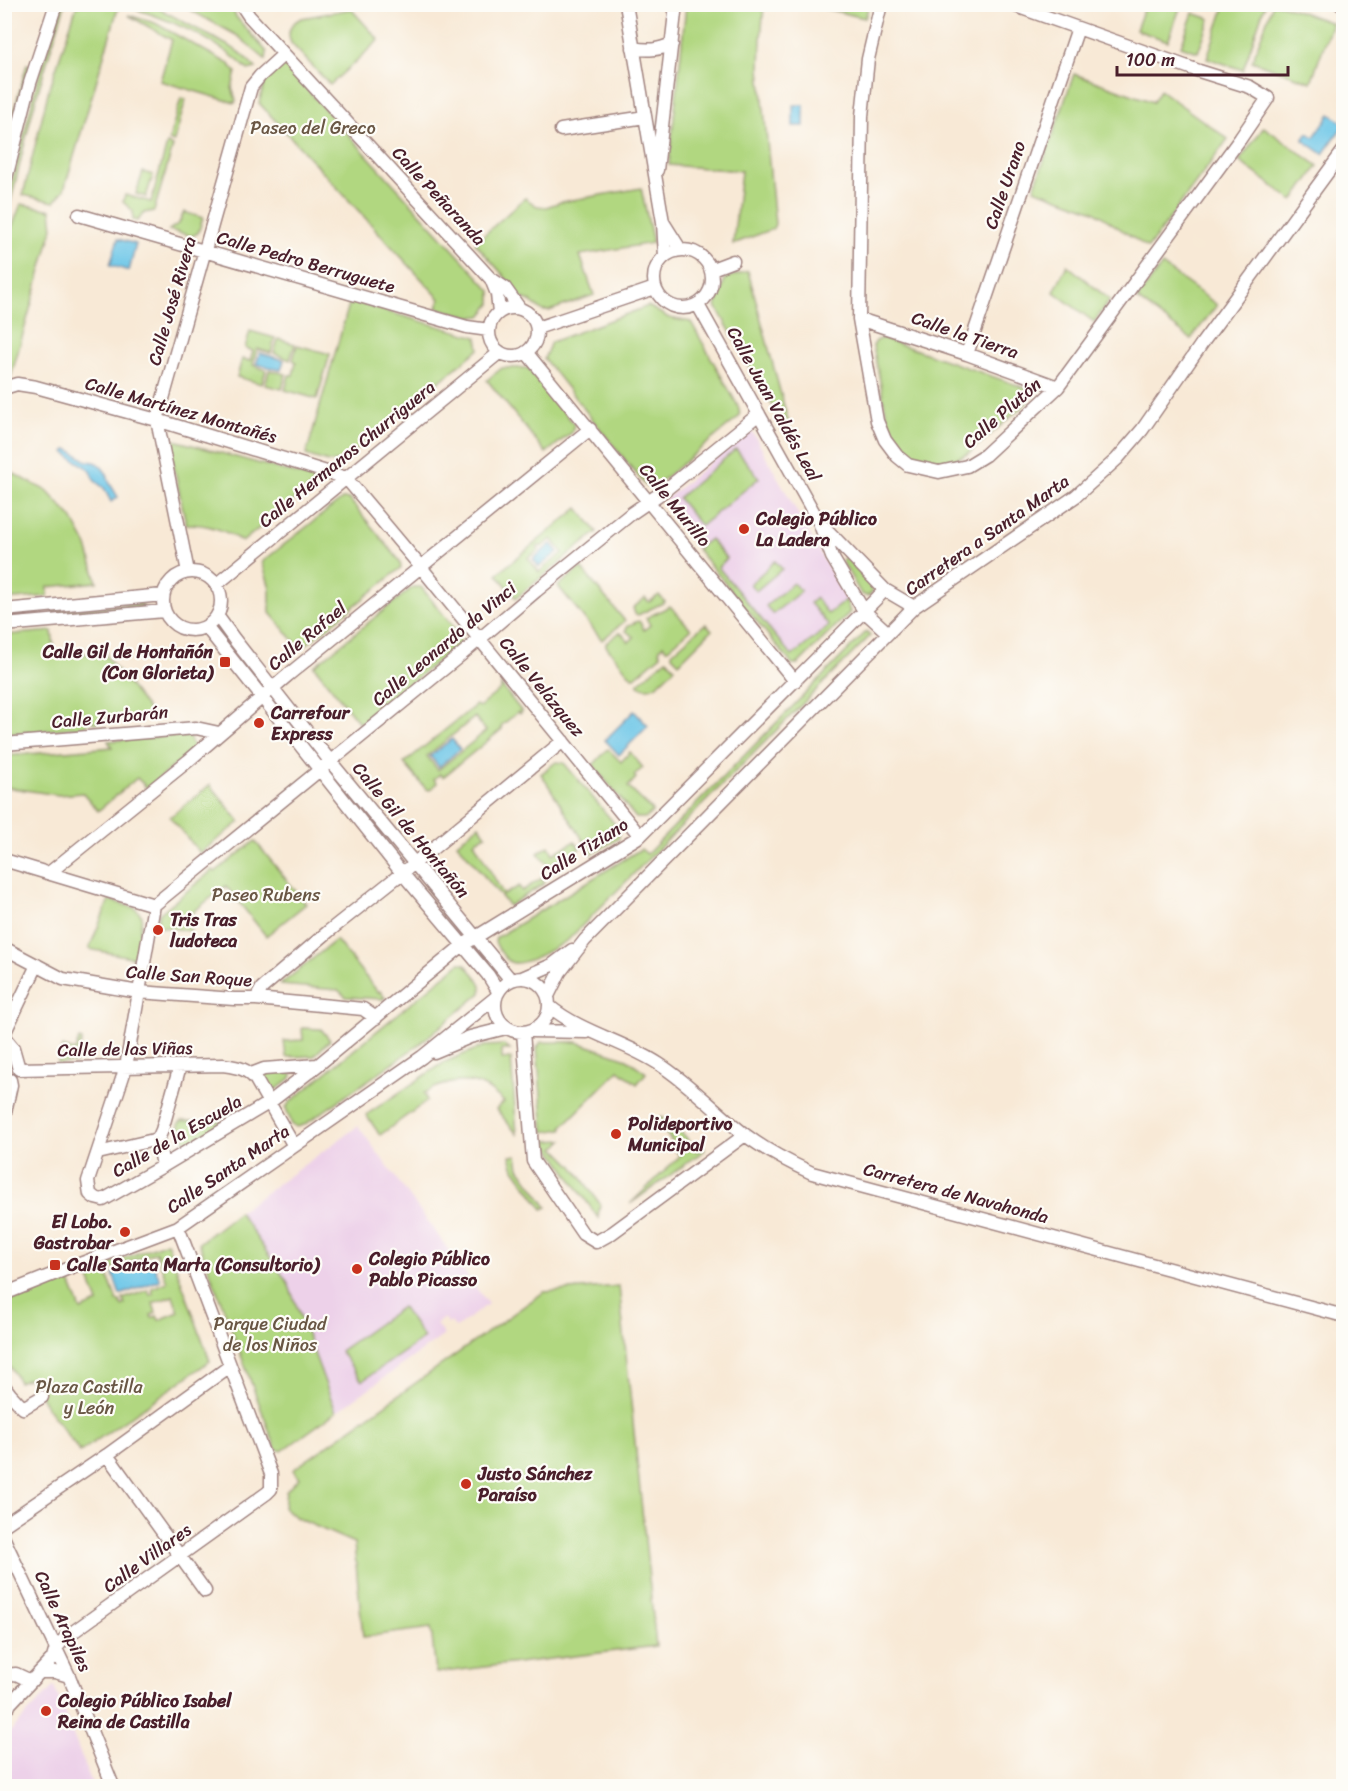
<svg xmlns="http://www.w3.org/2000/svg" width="1348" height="1791" font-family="Sriracha,sans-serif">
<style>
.built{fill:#edd1e9}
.green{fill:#b1d780;stroke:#7e7b56;stroke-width:1.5;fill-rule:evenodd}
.water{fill:#69c5e7;stroke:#5a7289;stroke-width:1.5}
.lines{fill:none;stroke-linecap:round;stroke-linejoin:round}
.minor-casing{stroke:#a18480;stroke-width:15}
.minor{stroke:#fff;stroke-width:12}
.poi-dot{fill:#c8321e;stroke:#fdfcf7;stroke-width:2}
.labels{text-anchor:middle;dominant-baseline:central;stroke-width:4.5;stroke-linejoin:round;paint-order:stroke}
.park-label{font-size:18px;fill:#695644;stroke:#fdfcf7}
.street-label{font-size:18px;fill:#4a1f2b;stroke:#fdfcf7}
.poi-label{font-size:18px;font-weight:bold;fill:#4a1f2b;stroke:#fdfcf7;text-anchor:start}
</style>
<rect width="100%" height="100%" fill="#fdfcf7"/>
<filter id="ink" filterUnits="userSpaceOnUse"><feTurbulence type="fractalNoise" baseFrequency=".0167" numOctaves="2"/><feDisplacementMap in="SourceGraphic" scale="12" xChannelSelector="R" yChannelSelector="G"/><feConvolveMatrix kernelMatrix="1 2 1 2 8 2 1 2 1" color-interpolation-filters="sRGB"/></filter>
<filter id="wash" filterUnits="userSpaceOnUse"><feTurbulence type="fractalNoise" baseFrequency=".008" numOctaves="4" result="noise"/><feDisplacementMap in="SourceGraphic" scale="24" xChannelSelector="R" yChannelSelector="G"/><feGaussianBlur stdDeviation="1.35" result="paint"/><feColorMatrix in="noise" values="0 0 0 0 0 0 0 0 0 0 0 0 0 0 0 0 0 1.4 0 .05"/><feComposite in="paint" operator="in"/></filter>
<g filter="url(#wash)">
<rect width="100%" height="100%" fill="#f8e9d6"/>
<path class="built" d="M 746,433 L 753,433 L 849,605 L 850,612 L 798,664 L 792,664 L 665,509 L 665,500 Z
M 358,1126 L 488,1304 L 456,1328 L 451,1322 L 448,1324 L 444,1318 L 436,1324 L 444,1335 L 336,1412 L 288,1283 L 239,1212 Z
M 54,1686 L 93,1786 L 5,1786 L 5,1737 Z"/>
<path class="green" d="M 1273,4 L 1282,5 L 1332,23 L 1311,82 L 1252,61 Z
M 62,5 L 65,5 C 52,46 38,87 28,130 C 20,160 15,190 5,220 L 5,208 L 37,82 Z
M 77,5 L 119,5 L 64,190 L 54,202 L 23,195 L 48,93 Z
M 122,5 L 152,5 L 231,47 L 243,55 L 256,68 L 248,70 C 218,39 164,17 122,5 Z
M 185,5 L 230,5 L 237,18 L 267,52 L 266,60 L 238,36 L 188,9 Z
M 686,5 L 764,5 L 761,39 L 760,68 L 775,224 L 773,229 L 733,244 L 741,171 L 669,165 Z
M 809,5 L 869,5 L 865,18 Z
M 1145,5 L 1170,5 L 1180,8 L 1168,41 L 1136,30 Z
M 1225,5 L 1265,5 L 1243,70 L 1207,58 Z
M 351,9 L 379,40 L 330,85 L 291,43 C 286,32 291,22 302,18 Z
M 1193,13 L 1210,19 L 1198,52 L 1181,46 Z
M 128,15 L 155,23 L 229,64 L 236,72 L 232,88 L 236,100 L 235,103 L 160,81 L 172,40 Z
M 27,64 L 30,65 L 5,168 L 5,142 Z
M 284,64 L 491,291 L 491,304 L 481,316 L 472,317 L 437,308 L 440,299 L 259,103 L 265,80 Z
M 1074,74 L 1153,102 L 1160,90 L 1228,139 L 1148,248 L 1094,211 L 1034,189 Z
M 181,98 L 186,99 L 174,142 L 169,140 Z
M 1264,127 L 1318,166 L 1293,201 L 1239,161 Z
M 167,144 L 173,146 L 154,211 L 144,213 L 137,221 L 133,220 L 133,211 L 123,202 L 125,195 L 151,202 Z
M 143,172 L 153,175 L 146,197 L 136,194 Z
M 641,188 L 653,243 L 580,255 L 594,295 L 549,311 L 543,311 L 530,301 L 519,297 L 505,277 L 475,243 L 525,198 L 537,206 L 546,207 L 561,202 Z
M 21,204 L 51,210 L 53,228 L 10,380 L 4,382 L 4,247 Z
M 184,212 L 203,218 L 198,233 L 192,236 L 169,230 L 179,223 Z
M 1067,265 L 1110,300 L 1094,322 L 1054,292 Z
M 1162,265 L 1217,305 L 1191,339 L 1137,299 Z
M 748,271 L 791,432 L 787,433 L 716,306 L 722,290 L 725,278 Z
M 350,301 L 477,337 L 479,349 L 342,461 L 328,462 L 306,455 Z
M 648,306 L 669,318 L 691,322 L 738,406 L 740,415 L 738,418 L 654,487 L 646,486 L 544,359 L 551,342 Z
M 250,331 L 275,338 L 271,353 L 257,349 L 253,365 L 266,370 L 262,384 L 237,377 L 242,359 L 250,361 L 253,351 L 245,348 Z
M 882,338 L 1026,388 L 1030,395 L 1028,402 L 969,453 C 957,460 944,464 929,462 C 894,457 887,421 882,391 C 879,376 876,361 873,346 L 876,341 Z
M 278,339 L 295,344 L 290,360 L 274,353 Z
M 297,345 L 330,354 L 317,399 L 285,390 L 289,375 L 293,375 L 296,362 L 293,360 Z
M 502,368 L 528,368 L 574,424 L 572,432 L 546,453 L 487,380 Z
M 269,370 L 286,374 L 282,389 L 265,385 Z
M 174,440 L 312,478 L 314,484 L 242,542 C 225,529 207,524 186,524 L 169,443 Z
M 736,449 L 759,478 L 701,526 L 678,498 Z
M 5,469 L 47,491 L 72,518 L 87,546 L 97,582 L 48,587 L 48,596 L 5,600 Z
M 342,499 L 349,499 L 400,561 L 401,568 L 301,649 L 270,613 L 270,588 L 262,562 Z
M 578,508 L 597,532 L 516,598 L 497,574 ZM 552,539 L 563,553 L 539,572 L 528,558 L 539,550 L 537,547 L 540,546 L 541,547 Z
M 710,539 L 727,559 L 718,567 L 792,656 L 829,626 L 810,603 L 816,598 L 828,614 L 846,600 L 850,612 L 798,664 L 792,664 L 697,549 Z
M 844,558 L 847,558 L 872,585 L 873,590 L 870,595 L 866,596 L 861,594 L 842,561 Z
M 775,561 L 782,569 L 756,591 L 750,584 Z
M 581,568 L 625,621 L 602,640 L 558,586 Z
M 793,583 L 801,591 L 773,614 L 766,606 Z
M 413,587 L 421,587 L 460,635 L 460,643 L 360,724 L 314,666 Z
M 659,595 L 665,602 L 638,615 L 635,614 L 633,608 L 645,598 L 649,602 Z
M 142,603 L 143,607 L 53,615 L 52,611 Z
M 670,606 L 691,629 L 668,649 L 666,649 L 663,645 L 659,650 L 661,655 L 635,677 L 632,677 L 606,646 L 606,643 L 619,633 L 621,633 L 629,642 L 634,637 L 626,631 L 627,626 L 638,621 L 640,622 L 644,630 L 650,625 L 646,618 Z
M 706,624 L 712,630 L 679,663 L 672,656 L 672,653 L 704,625 Z
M 52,631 L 55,656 L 106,652 L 106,656 L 154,717 L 94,723 L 90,719 L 86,727 L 5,734 L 5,635 Z
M 866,632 L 870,636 L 568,940 C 556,947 529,964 514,963 C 507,963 498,949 495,942 L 496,938 L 641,849 L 647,854 Z
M 667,659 L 675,668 C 664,678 653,695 638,685 L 638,683 Z
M 501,685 L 522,712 L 520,714 L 518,712 L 501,726 L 502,729 L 443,777 L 440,774 L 434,779 L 437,783 L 430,790 L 426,789 L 404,763 L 476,705 L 479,707 L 501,689 ZM 475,717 L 486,731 L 438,770 L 427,756 Z
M 171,736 L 185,736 L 189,737 L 193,746 L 191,752 L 147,788 L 137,778 L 98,811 L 83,793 L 58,795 L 5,787 L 5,756 L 112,747 L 108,741 Z
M 608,749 L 621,762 L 630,752 L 643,768 L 634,775 L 636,778 L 628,787 L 653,811 L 646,818 L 636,818 L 593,765 Z
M 556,762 L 564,763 L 619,829 L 619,838 L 592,854 L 541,774 Z
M 210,785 L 240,822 L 200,853 L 170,817 Z
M 479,825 L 486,835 L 474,842 L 504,895 L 519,886 L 522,891 L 542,878 L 545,883 L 509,906 L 457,843 Z
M 255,841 L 306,904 L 266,936 L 226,886 L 193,912 L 190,931 L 156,926 L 159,914 L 213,870 L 215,872 Z
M 575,841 L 580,848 L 553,871 L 538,853 L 549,846 L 553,854 Z
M 109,900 L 135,908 L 142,916 L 136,958 L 89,949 Z
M 336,940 L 378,992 L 380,991 L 385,998 L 383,999 L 346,997 L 338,990 L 280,985 Z
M 460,963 L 465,964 C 472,973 484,982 481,993 L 417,1046 L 304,1125 L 297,1127 L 292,1125 L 286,1108 L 289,1103 Z
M 302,1028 L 321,1029 L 330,1040 L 314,1056 L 286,1057 L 284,1041 L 303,1040 Z
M 79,1039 L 82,1040 L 75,1063 L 57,1064 L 62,1047 L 75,1051 Z
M 541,1042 L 577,1042 L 627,1059 L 646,1073 L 637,1084 L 619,1070 L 562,1127 L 563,1129 L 544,1132 L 537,1048 Z
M 504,1045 L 510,1050 L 502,1050 L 502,1059 L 511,1058 L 517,1134 L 496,1109 L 504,1102 C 498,1097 492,1090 485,1087 C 465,1077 443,1083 424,1093 L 427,1101 L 380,1135 L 366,1115 L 445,1062 L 484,1046 Z
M 289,1071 L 292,1074 L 291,1078 L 277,1089 L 271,1089 L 262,1076 L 264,1073 Z
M 661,1117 L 685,1136 L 696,1151 L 703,1147 L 705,1150 L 630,1204 L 680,1156 L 673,1147 L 675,1145 L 657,1122 Z
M 182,1121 L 219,1121 L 223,1123 L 187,1144 L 179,1129 L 179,1123 Z
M 563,1140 L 555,1148 L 573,1166 L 600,1204 L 598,1218 L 545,1141 Z
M 517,1155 L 519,1168 L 547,1207 L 543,1209 L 514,1169 L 510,1156 Z
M 239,1212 L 288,1283 L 336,1412 L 282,1451 L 276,1449 L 199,1243 Z
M 167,1242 L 210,1361 L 80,1452 L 46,1406 L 32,1377 L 19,1382 L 11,1368 L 5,1370 L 5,1369 L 4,1303 L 69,1279 L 81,1310 L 98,1303 L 89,1278 L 93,1276 L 92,1273 L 97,1272 L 96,1269 ZM 156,1252 L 167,1282 L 152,1288 L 153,1294 L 150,1295 L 148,1290 L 123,1299 L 125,1304 L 122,1306 L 120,1301 L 117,1301 L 106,1271 ZM 173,1296 L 179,1312 L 159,1320 L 157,1316 L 152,1318 L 151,1315 L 156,1313 L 153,1303 Z
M 619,1286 L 656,1646 L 436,1673 L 431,1628 L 363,1637 L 354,1543 L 297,1518 L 284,1508 L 286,1491 L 299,1478 L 293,1470 L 544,1292 Z
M 402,1307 L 424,1338 L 362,1381 L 340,1351 Z"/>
<path class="water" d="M 793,105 L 804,105 L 804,126 L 793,126 Z
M 1330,114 L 1343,123 L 1343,126 L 1323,154 L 1303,140 L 1308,133 L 1314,137 Z
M 118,239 L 136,244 L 129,271 L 110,265 Z
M 260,353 L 284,360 L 281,370 L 256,364 Z
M 68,449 L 87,461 L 95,462 L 101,466 L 107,474 L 109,482 L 118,497 L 111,502 L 104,488 L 95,481 L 90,470 L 85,466 L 70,457 L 65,452 Z
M 551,544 L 558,552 L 539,567 L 533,559 Z
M 634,711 L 648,726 L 619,755 L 605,740 Z
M 452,739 L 460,749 L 439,767 L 430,756 Z
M 152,1259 L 160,1280 L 120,1295 L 113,1274 Z"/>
</g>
<g filter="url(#ink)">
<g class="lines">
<g class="minor-casing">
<path id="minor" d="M 241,4 L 249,16 L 490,278 L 505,288 L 520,309
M 626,4 L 663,222 L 665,256
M 881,4 L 868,59 L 862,116 L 859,319 L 877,421 L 885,440 L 897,456 L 908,465 L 939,472 L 967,466 L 985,455 L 1058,387 L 1240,139 L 1268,98 L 1250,87 L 1199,71 L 1010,4
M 1340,4 L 1344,6
M 633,48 C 648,51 658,50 672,44
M 561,130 L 645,117
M 657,170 L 676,4
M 4,186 L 30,83 L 56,4
M 79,215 L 467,327 L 489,330
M 663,222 L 680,249
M654 279a29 29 0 1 1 58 0a29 29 0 1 1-58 0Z
M 712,269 L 733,261
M 491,279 L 497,294 L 499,312
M 698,305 L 819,522 L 832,557 L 864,611 L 888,633
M489 332a24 24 0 1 1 48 0a24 24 0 1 1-48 0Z
M 859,319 L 967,354 L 1058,387
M 537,328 L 655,288
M 526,352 L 795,681
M 967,354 L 1078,28
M 4,388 L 17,384 L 36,387 L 157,420 L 346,478 L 420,566 L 640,836
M 824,527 L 885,590 L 914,607
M163 601a29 29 0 1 1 58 0a29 29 0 1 1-58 0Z
M 188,572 L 157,420 L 251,87 L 260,76 L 284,54
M 217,584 L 500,352
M 4,610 L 163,595
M 218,617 L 234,639 L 330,761 L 511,980
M 4,625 L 164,611
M 207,628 L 402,873 L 488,975 L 498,991
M 4,744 L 196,728 L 219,733
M 4,860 L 154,905
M 49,873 L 188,761 L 288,675 L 590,429
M 154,905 L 126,1067 L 88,1181 L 90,1194 L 95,1198 L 103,1200 L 163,1166 L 270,1102 L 318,1065 L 463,945 L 640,836 L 885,590
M 154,905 L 462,654 L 536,591 L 632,513 L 664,491 L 759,414
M 4,948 L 63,979 L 139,992 L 234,999 L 256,999 L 342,1007 L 363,1009 L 376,1018
M495 1005a27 27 0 1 1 54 0a27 27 0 1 1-54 0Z
M 522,978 L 552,965 L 572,950
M 548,996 L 560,972 L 585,940 L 914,607 L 1076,496 L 1117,459 L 1142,430 L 1203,342 L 1344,150
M 256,999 L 262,988 L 329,931 L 431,850 L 563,741
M 549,1006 C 582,1033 624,1041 659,1064 C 690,1084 715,1111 744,1134 C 765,1150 788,1162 812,1173 L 1344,1316
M 532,1031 L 587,1032
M 523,1032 L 533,1161 L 583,1234 L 596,1242 L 612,1233 L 745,1135
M 4,1034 L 37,965
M 4,1037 L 13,1048 L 19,1069
M 434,1052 L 470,1037 L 506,1028
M 19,1069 L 223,1065 C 237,1067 247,1068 256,1080 L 294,1146
M 251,1074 L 264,1069 L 317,1065
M 4,1117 L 11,1085 L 10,1080
M 98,1153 L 158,1139
M 163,1166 L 158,1139 L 162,1130 L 180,1066
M 4,1294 L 69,1268 L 178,1227 L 422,1057 L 495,998
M 4,1386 L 10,1394 L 23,1408 L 42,1397
M 107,1455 L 205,1591
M 4,1525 L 107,1455 L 230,1366
M 4,1539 L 69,1676 L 113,1786
M 40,1672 L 55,1672 L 69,1676
M 4,1675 L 16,1674 L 31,1681
M 4,1681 L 9,1706
M 4,1710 L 53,1658 L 56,1648 L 66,1637 L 267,1493 L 271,1489 L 271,1474 L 178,1227"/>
</g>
<use href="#minor" class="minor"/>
</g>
</g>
<g class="poi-dot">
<circle cx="744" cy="529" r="6"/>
<rect x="219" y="656" width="12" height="12" rx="3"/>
<circle cx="259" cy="723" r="6"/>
<circle cx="158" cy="930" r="6"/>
<circle cx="616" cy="1134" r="6"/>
<circle cx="125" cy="1232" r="6"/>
<rect x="49" y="1259" width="12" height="12" rx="3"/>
<circle cx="357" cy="1269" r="6"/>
<circle cx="466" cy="1484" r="6"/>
<circle cx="46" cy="1711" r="6"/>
</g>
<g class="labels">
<g class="park-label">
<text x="313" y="128">Paseo del Greco</text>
<text x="266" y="895">Paseo Rubens</text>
<text x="270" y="1324">Parque Ciudad<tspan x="270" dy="21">de los Niños</tspan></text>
<text x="89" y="1387">Plaza Castilla<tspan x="89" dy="21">y León</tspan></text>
</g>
<g class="street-label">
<text transform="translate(1005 185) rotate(-71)">Calle Urano</text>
<text transform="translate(439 196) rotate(47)">Calle Peñaranda</text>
<text transform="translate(306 262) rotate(16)">Calle Pedro Berruguete</text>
<text transform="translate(172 301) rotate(-74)">Calle José Rivera</text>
<text transform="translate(965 335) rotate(19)">Calle la Tierra</text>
<text transform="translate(774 404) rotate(61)">Calle Juan Valdés Leal</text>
<text transform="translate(181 410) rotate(16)">Calle Martínez Montañés</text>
<text transform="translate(1002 413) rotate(-41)">Calle Plutón</text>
<text transform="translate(347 454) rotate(-39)">Calle Hermanos Churriguera</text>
<text transform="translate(675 505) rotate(51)">Calle Murillo</text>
<text transform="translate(987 535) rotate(-35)">Carretera a Santa Marta</text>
<text transform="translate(307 636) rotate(-40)">Calle Rafael</text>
<text transform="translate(444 644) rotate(-40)">Calle Leonardo da Vinci</text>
<text transform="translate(542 687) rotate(51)">Calle Velázquez</text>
<text transform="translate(110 717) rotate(-5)">Calle Zurbarán</text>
<text transform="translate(411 830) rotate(50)">Calle Gil de Hontañón</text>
<text transform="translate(584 849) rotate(-32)">Calle Tiziano</text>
<text transform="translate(189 976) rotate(4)">Calle San Roque</text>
<text transform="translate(125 1049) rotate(-1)">Calle de las Viñas</text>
<text transform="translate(177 1136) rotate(-30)">Calle de la Escuela</text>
<text transform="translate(228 1169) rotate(-34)">Calle Santa Marta</text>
<text transform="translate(956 1193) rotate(15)">Carretera de Navahonda</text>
<text transform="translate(147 1558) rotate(-36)">Calle Villares</text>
<text transform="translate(63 1621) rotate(65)">Calle Arapiles</text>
</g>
<g class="poi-label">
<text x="756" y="519">Colegio Público<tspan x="756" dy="21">La Ladera</tspan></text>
<text x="213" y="652" text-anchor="end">Calle Gil de Hontañón<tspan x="213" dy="21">(Con Glorieta)</tspan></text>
<text x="271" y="713">Carrefour<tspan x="271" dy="21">Express</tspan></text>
<text x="170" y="920">Tris Tras<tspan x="170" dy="21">ludoteca</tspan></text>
<text x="628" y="1124">Polideportivo<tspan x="628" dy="21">Municipal</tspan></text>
<text x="113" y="1222" text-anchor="end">El Lobo.<tspan x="113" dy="21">Gastrobar</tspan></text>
<text x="369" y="1259">Colegio Público<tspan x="369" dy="21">Pablo Picasso</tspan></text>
<text x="67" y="1265">Calle Santa Marta (Consultorio)</text>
<text x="478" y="1474">Justo Sánchez<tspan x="478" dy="21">Paraíso</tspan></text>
<text x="58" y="1701">Colegio Público Isabel<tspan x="58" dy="21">Reina de Castilla</tspan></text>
</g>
</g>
<rect width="1348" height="1791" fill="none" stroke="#fdfcf7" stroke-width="24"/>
<path d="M1117 66v9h171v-9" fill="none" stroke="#4a1f2b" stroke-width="3"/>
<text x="1126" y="66" font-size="18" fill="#4a1f2b" stroke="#fdfcf7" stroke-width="4.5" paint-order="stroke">100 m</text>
</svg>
